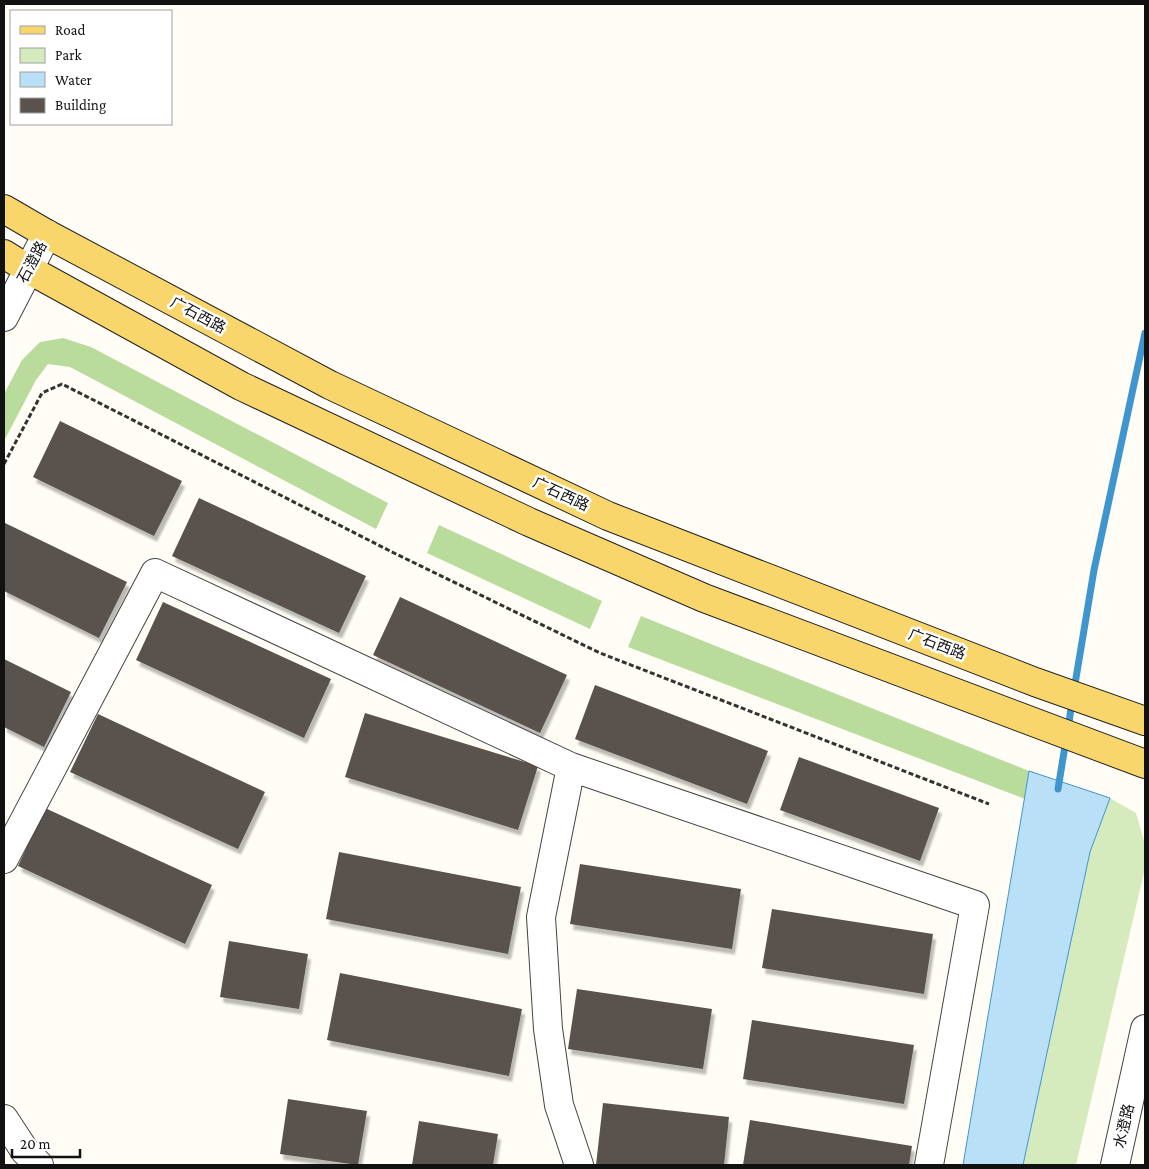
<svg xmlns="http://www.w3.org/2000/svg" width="1149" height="1169" font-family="'Crimson Pro','Noto Sans SC',serif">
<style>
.green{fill:#d5ebbd}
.forest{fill:#b9dc9c}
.water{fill:#b9e0f7;stroke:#3f96cf}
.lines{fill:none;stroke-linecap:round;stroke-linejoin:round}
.stream{stroke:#3f96cf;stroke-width:7}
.building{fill:#5a524d;filter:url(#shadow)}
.minor-casing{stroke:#444;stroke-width:30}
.major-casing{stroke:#222;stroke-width:30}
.path{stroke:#333;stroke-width:3;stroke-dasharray:5 2.5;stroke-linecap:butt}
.minor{stroke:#fff;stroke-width:28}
.major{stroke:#f9d66b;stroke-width:28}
.labels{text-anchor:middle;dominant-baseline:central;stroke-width:5;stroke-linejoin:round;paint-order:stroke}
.street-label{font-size:15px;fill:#111;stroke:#fff}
</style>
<defs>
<filter id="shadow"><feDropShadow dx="3" dy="5.5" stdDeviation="1" flood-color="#0004"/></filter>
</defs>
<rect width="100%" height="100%" fill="#fffdf5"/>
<path class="green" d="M 1110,798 L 1136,813 L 1145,844 L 1145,868 L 1076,1165 L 1023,1165 L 1090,852 Z"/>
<path class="forest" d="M 63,338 L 91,347 L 388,503 L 376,529 L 70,367 L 48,364 L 36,380 L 4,441 L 4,394 L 22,360 L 40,342 Z
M 439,525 L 602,601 L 590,629 L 427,553 Z
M 641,616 L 1029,771 L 1025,799 L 628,647 Z"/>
<path class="water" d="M 1029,771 L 1110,798 L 1090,852 L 1023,1165 L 963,1165 Z"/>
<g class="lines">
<path class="stream" d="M 1074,690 L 1094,570 L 1145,333
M 1068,730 L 1072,701
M 1058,789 L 1066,740"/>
</g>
<path class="building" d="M 60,421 L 182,481 L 154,536 L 33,477 Z
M 199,498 L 366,576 L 339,633 L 172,556 Z
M 5,523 L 127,582 L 99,638 L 4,591 Z
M 400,597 L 567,675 L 540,733 L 373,655 Z
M 163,602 L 331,679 L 304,738 L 136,660 Z
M 4,659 L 71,692 L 44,747 L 4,727 Z
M 595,685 L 768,751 L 747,804 L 575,739 Z
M 365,713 L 538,766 L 518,830 L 345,777 Z
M 98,714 L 265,792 L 238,849 L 70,772 Z
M 799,757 L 939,808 L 920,861 L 780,810 Z
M 45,808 L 212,885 L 185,944 L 18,866 Z
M 339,852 L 521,887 L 508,954 L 326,919 Z
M 580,864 L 741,889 L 732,949 L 570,924 Z
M 772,909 L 933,934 L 924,994 L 762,968 Z
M 229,941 L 308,954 L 299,1009 L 220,997 Z
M 340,973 L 522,1009 L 509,1076 L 327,1040 Z
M 577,989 L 712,1009 L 703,1069 L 568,1049 Z
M 752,1020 L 914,1045 L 904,1104 L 743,1079 Z
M 288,1099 L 367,1111 L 358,1165 L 280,1154 Z
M 603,1103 L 729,1117 L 724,1165 L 596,1165 Z
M 750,1120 L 912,1146 L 909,1165 L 743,1165 Z
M 419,1121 L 498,1134 L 493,1165 L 412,1165 Z"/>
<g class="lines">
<g class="minor-casing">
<path id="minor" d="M 4,317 L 47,234
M 4,859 L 155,573 L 571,767
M 4,1119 L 25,1151 L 39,1165
M 579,1165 L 559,1105 L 548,1029 L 541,917 L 571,767 L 975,905 L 929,1165
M 1115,1165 L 1145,1029"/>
</g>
<g class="major-casing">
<path id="major" d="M 4,209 L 47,234 L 330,385 L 608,516 L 1035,682 L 1145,721
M 4,254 L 28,269 L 241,386 L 529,522 L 704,598 L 1145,764"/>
</g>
<path class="path" d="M 4,464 L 42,393 L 62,384 L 396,554 L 600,653 L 989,804"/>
<use href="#minor" class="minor"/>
<use href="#major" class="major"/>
</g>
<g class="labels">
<g class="street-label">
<text transform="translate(32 262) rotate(-62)">石澄路</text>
<text transform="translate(198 315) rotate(28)">广石西路</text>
<text transform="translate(561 494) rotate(25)">广石西路</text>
<text transform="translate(937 644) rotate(21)">广石西路</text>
<text transform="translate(1124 1126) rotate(-77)">水澄路</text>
</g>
</g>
<rect width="1149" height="1169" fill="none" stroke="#111111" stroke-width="10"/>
<rect x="10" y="10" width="162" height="115" fill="#ffffff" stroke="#a0a0a0"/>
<rect x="20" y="26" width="25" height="8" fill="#f9d66b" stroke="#a0a0a0"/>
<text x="55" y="35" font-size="15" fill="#111111">Road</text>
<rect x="20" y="48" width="25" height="15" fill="#d5ebbd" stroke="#a0a0a0"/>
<text x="55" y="60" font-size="15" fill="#111111">Park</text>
<rect x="20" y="72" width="25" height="15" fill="#b9e0f7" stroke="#a0a0a0"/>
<text x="55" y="85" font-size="15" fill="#111111">Water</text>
<rect x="20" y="98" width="25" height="15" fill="#5a524d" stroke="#a0a0a0"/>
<text x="55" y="110" font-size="15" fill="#111111">Building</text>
<path d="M12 1149v8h68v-8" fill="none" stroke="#111111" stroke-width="2.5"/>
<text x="20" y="1149" font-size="15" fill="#111111" stroke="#ffffff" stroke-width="4" paint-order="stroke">20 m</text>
</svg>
